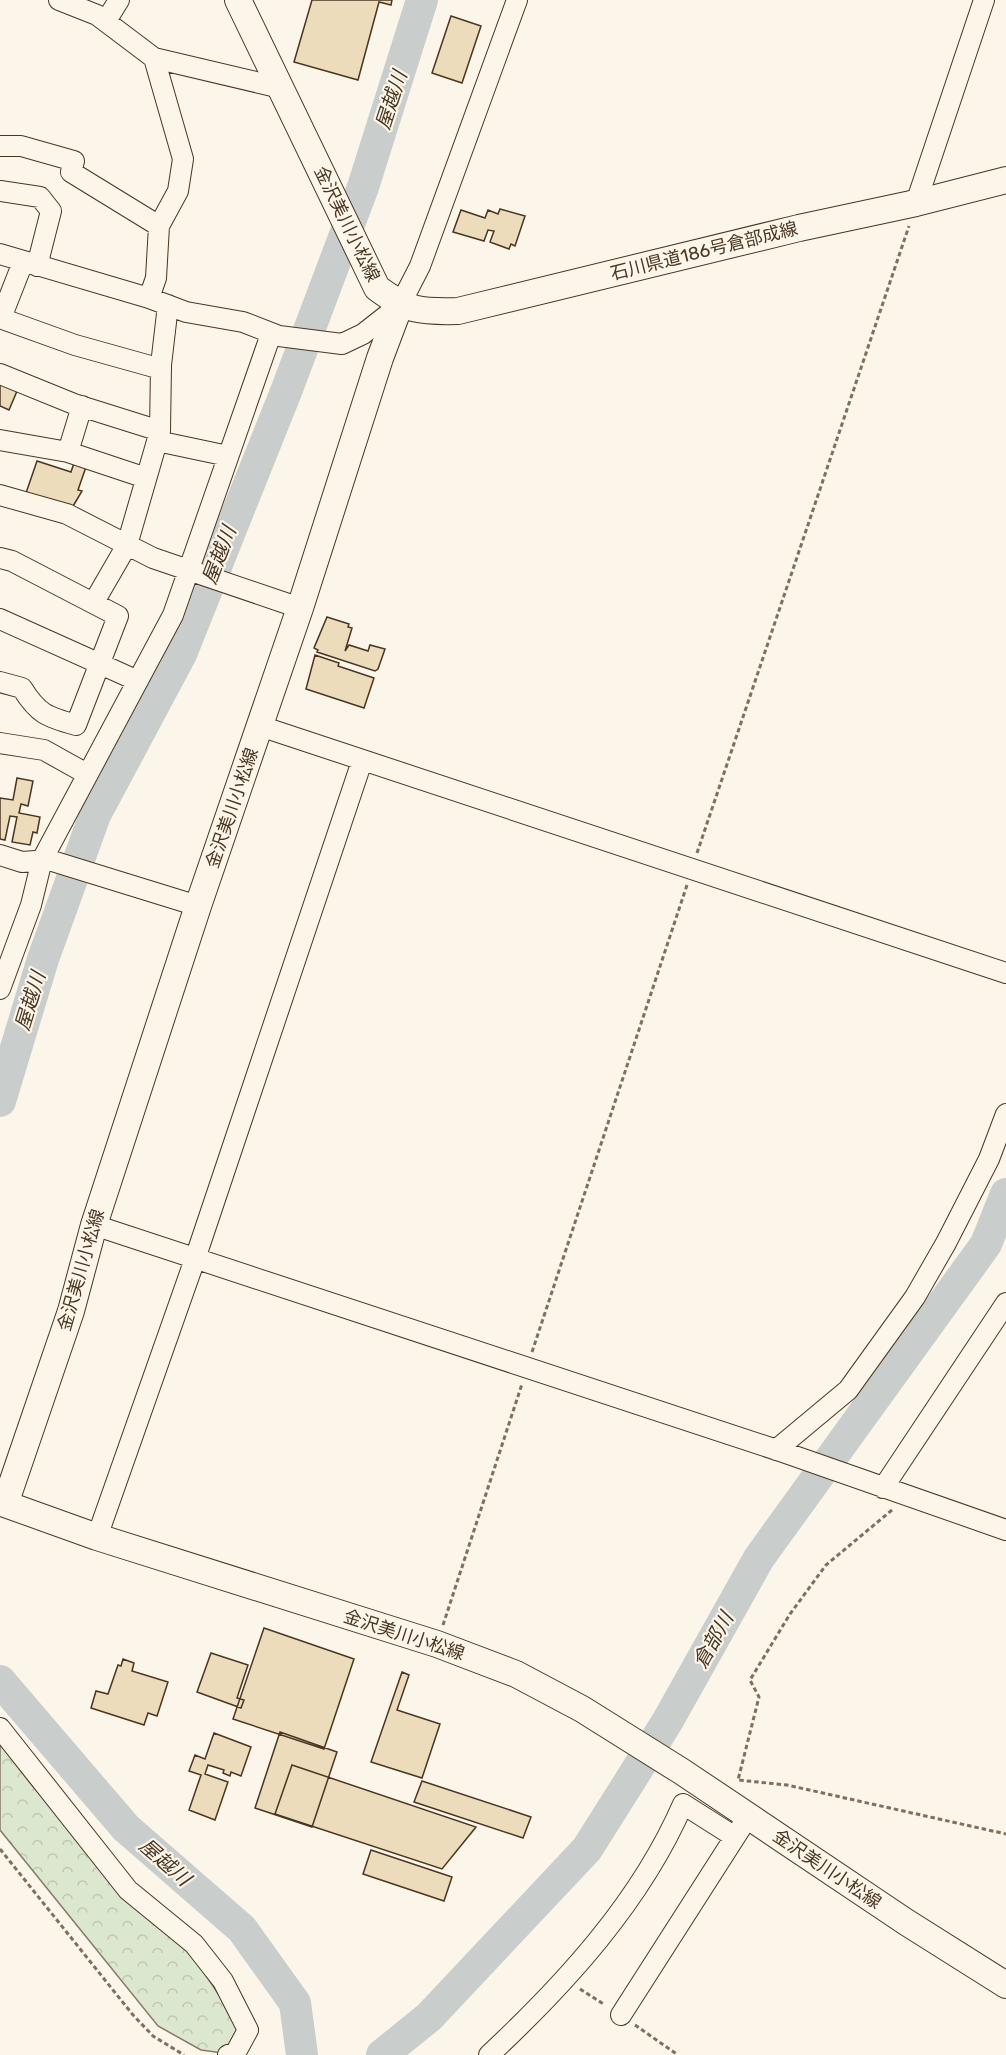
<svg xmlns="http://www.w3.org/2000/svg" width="1006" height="2055" font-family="Rubik,'Noto Sans JP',sans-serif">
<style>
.forest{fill:url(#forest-crowns);stroke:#887966;stroke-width:1.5}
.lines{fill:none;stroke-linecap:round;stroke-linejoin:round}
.river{stroke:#c9cecd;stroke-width:32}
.building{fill:#ecdcbc;stroke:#4a3520;stroke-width:1.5}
.minor-casing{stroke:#4a3520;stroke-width:22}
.major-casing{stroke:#4a3520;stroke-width:28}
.path{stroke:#7f6f5c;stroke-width:3;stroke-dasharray:4.5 3;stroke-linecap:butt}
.minor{stroke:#fbf6e9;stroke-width:20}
.major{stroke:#fbf6e9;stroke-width:26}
.labels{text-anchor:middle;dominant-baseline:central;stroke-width:4.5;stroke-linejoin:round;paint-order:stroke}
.street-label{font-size:18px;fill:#4a3520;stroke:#fbf6e9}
.water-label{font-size:20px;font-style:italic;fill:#4a3520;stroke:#fbf6e9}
</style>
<defs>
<pattern id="forest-crowns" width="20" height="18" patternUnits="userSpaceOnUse" patternTransform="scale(1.5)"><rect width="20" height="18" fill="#dce7d0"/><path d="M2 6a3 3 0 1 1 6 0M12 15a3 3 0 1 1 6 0" fill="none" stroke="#bec7b2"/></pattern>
</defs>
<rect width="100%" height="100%" fill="#fbf6e9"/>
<path class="forest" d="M 0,1744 L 31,1784 L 120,1887 L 193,1956 L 241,2028 L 223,2053 L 201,2050 L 158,2026 L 0,1830 Z"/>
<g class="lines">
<path class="river" d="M 0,1101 L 43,959 L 95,815 L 181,654 L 287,389 L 363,187 L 422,0
M 0,1681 L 126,1828 L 242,1929 L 295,2003 L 302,2055
M 382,2055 L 429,2017 L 587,1849 L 667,1722 L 759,1558 L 986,1244 L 1006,1194"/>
</g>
<path class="building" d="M 312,0 L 392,0 L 391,5 L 379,2 L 358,80 L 294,62 Z
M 451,16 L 481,26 L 462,83 L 432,73 Z
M 500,209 L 525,216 L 515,246 L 511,244 L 509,249 L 490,242 L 494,231 L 488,230 L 484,241 L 453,232 L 461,210 L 485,218 L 488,210 L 498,214 Z
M 0,383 L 17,391 L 9,410 L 0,406 Z
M 75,460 L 87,464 L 78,490 L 82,491 L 72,508 L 26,493 L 37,461 L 71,472 Z
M 327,617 L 349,624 L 348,627 L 352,628 L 345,651 L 349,645 L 368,651 L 370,645 L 385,649 L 378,669 L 375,671 L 317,652 L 318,650 L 314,648 Z
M 315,655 L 339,663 L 338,666 L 374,678 L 364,708 L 306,689 Z
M 17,778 L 33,781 L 28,806 L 21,804 L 19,813 L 40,817 L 37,833 L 33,832 L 30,845 L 12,842 L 17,817 L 10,816 L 5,840 L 0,839 L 0,798 L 13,800 Z
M 264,1628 L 354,1659 L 324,1749 L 233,1719 Z
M 211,1653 L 248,1665 L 237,1698 L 244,1700 L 241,1708 L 197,1692 Z
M 123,1659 L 134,1663 L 132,1671 L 168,1682 L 157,1716 L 148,1713 L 144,1725 L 91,1708 L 96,1691 L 108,1694 L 118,1665 L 121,1666 Z
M 402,1672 L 409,1675 L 397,1710 L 440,1724 L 422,1778 L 371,1762 Z
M 280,1732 L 337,1752 L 312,1827 L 255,1808 Z
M 214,1733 L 251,1747 L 241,1776 L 231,1772 L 230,1776 L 223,1773 L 224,1770 L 208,1765 L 205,1774 L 228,1782 L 215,1820 L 189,1810 L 201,1775 L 189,1771 L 195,1755 L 205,1759 Z
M 292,1765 L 476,1827 L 442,1869 L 275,1814 Z
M 422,1781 L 531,1817 L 523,1838 L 414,1802 Z
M 371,1850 L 452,1877 L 444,1901 L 363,1874 Z"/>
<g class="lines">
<g class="minor-casing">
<path id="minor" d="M 59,0 L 97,15 L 154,58 L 281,88
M 106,21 L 119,0
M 0,146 L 21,146 L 74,161 L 71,172 L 159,226
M 0,191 L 40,197 L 51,211 L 37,266
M 916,203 L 984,0
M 0,254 L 149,298 L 186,312 L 243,322 L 279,336 L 342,344 L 363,334 L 400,305 L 420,266 L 517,0
M 149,298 L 156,278 L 159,226 L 178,191 L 183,159 L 154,58
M 0,318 L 75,345 L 161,369
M 1,318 L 23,262
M 0,374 L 74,404 L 160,431
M 0,440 L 68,452 L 146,478
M 157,441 L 228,456
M 68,452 L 82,406
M 0,495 L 67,514 L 153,558 L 300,608
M 0,558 L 12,561 L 118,616 L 76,725 C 47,717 38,714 22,688 L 0,682
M 94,602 L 127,545 L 160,431 L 161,365 L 168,305
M 0,619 L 138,681
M 260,726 L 1006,973
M 0,743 L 44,750 L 87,774
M 0,855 L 22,862 L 49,860 L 198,906
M 0,989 L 31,905 L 42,860 L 173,615 L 271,334
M 94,1225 L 783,1452 L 1006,1530
M 776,1450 L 848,1390 L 915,1297 L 946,1243 L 989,1159 L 1006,1114
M 883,1488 L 1006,1303
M 97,1537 L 195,1259 L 362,761
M 0,1728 L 128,1890 L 194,1944 L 223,1981 L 248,2030 L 236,2052 L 228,2055
M 621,2015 L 742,1826
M 489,2055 C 566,1983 641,1901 683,1804 L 735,1837"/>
</g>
<g class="major-casing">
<path id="major" d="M 238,0 L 377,288 C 408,311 420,312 458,311 L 799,228 L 916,203 L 1006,180
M 400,305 L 380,358 L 300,608 L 198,906 L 94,1225 L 71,1311 L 5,1504 L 97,1537 L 437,1644 L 516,1674 L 582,1709 L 681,1771 L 906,1922 L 1006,1985"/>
</g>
<path class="path" d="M 697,853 L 909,226
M 532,1352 L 687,885
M 892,1510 L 826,1565 L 790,1614 L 750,1680 L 759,1697 L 738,1780 L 787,1785 L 1006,1834
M 443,1625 L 522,1384
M 0,1849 L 133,2015 L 153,2036 L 184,2055
M 580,1989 L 605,2005
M 635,2025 L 678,2055"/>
<use href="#minor" class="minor"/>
<use href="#major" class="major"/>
</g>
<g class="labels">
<g class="street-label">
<text transform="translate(347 224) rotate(64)">金沢美川小松線</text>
<text transform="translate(704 251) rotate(-14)">石川県道186号倉部成線</text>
<text transform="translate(232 808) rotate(-71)">金沢美川小松線</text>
<text transform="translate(81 1270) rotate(-74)">金沢美川小松線</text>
<text transform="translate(404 1635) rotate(18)">金沢美川小松線</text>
<text transform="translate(827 1869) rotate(34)">金沢美川小松線</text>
</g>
<g class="water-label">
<text transform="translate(391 100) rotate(-72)">屋越川</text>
<text transform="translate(219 555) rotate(-69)">屋越川</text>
<text transform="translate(30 1001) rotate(-73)">屋越川</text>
<text transform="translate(713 1640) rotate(-61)">倉部川</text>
<text transform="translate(165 1862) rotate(41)">屋越川</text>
</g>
</g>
</svg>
